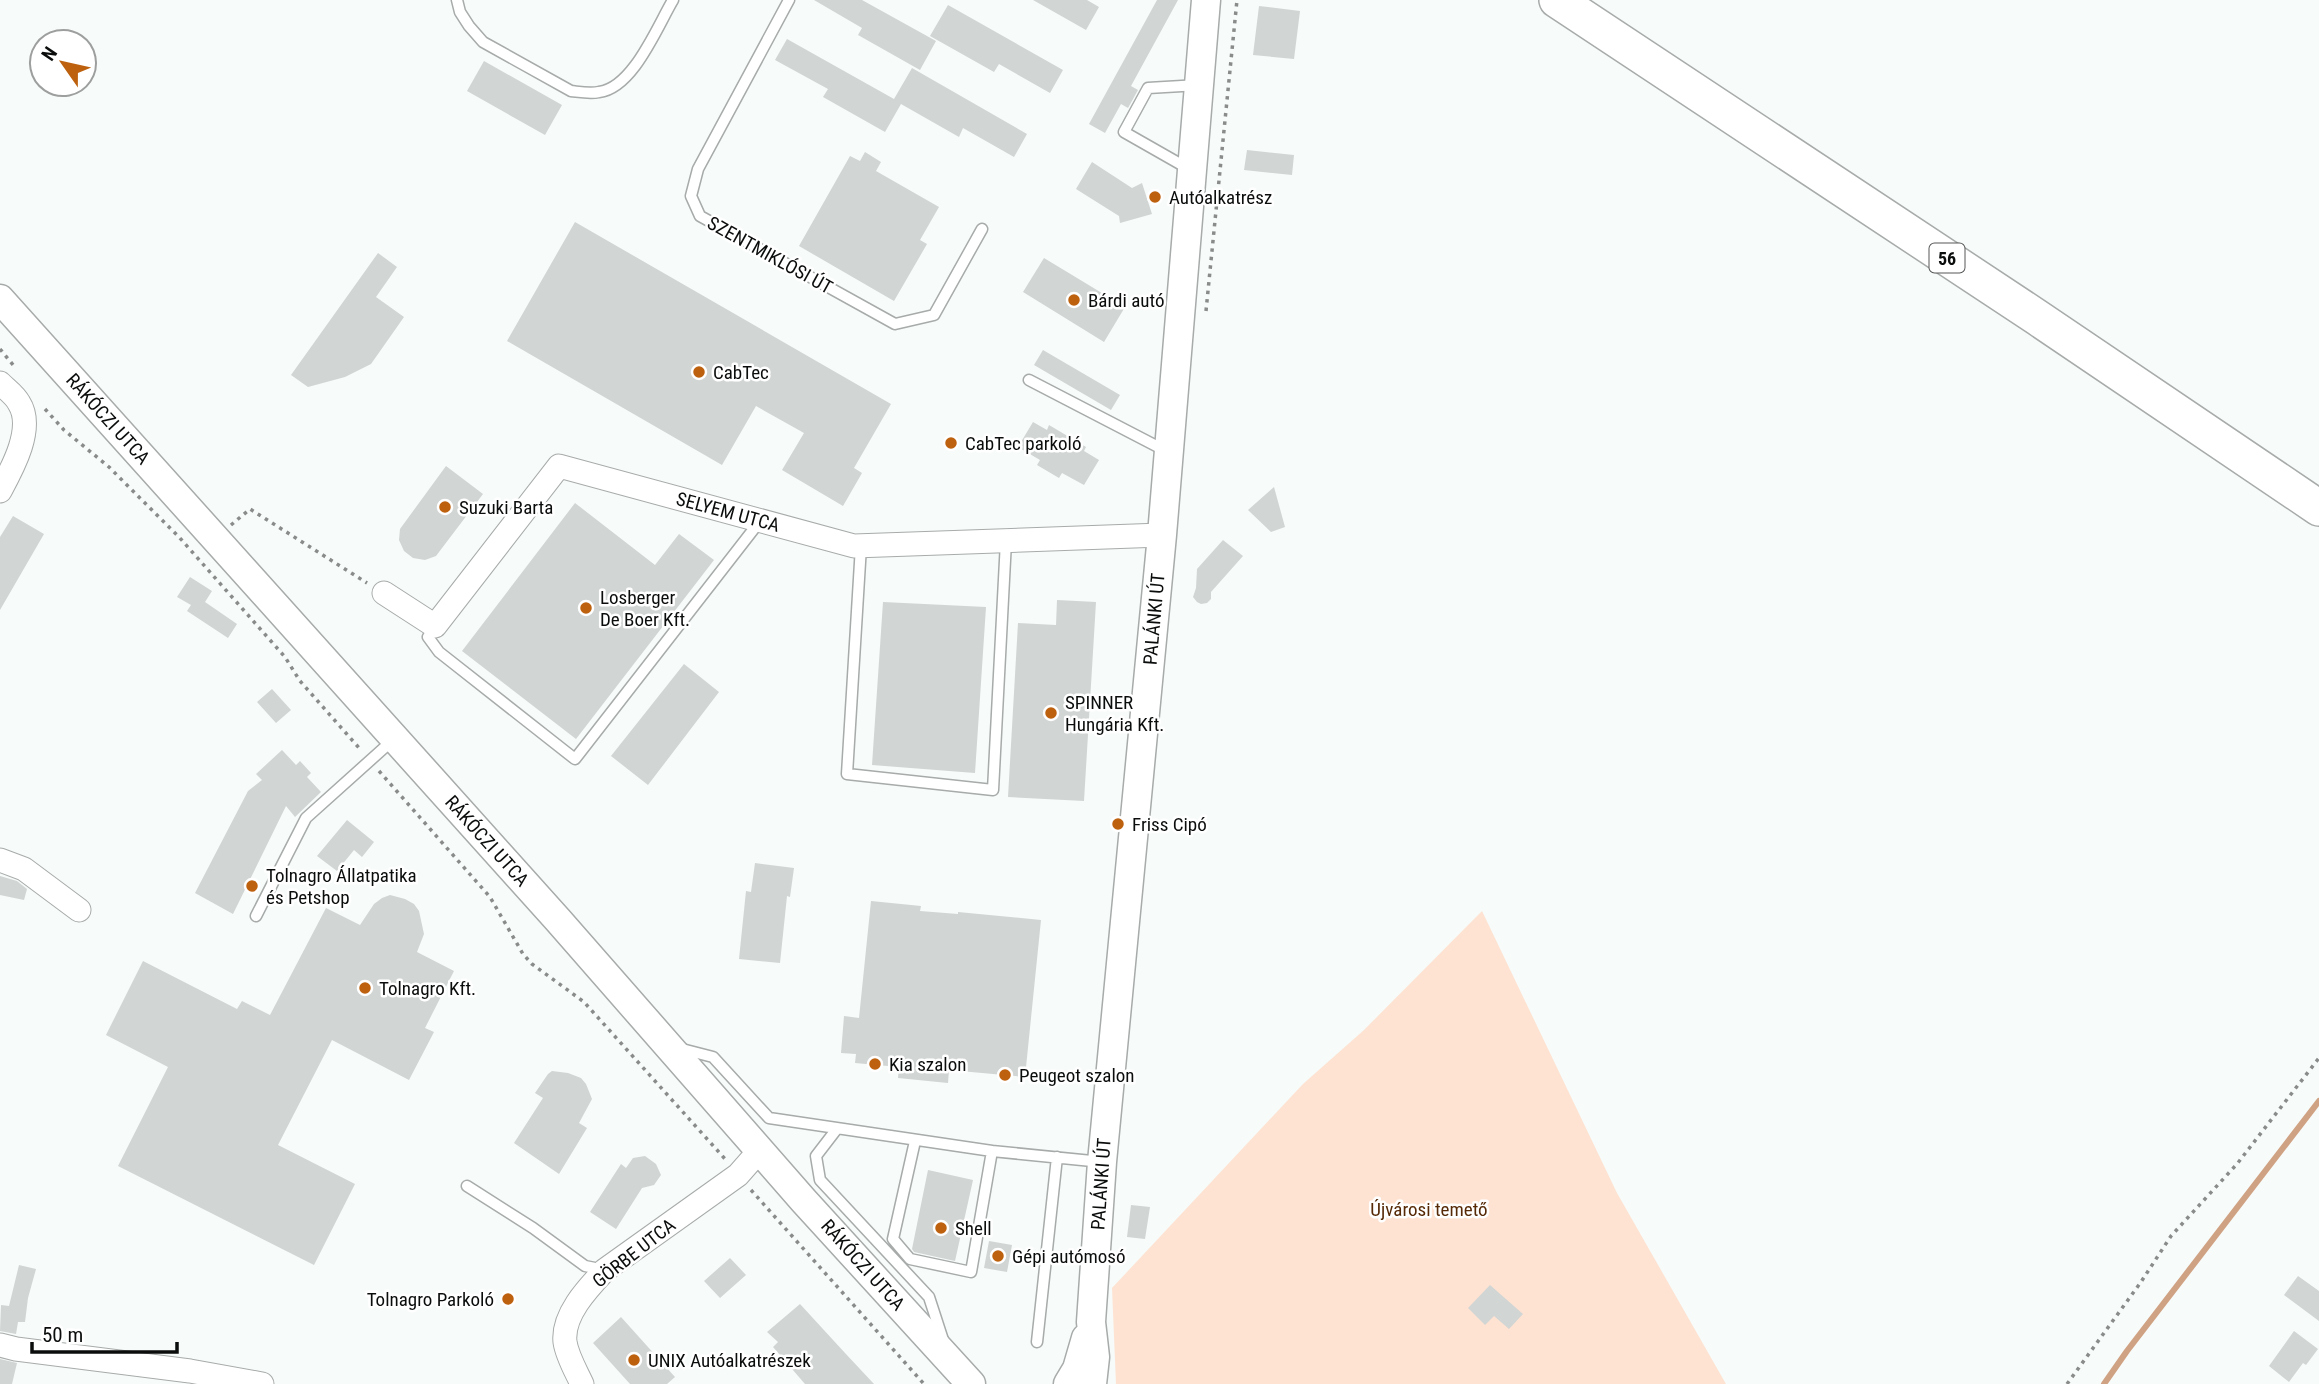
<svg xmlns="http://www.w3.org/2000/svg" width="2319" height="1384" font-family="'Roboto Condensed',sans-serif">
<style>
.green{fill:#fee3d2}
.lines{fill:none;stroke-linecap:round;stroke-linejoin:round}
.stream{stroke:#d0a284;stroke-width:6}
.building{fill:#d1d5d4}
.service-casing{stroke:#a7abaa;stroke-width:13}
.minor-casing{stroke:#a7abaa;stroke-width:25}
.tertiary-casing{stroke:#a7abaa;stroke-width:31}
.primary-casing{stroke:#a7abaa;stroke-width:38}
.path{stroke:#888b89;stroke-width:3.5;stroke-dasharray:3.5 5;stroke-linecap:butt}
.service{stroke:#fff;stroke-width:10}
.minor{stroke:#fff;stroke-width:23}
.tertiary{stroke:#fff;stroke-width:28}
.primary{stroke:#fff;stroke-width:35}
.poi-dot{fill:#bd610e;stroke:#fff;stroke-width:2.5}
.labels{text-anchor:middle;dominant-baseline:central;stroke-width:5;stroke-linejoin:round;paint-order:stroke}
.shield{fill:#fff;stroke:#545655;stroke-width:2}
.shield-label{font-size:18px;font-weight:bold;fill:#0b0d0c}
.poi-label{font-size:19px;fill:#0b0d0c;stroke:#fff;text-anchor:start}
.street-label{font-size:19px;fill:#0b0d0c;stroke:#fff}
.park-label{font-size:19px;fill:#562a07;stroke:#fff}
</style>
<rect width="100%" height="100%" fill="#f7fbf9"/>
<path class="green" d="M 1482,911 L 1617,1193 L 1726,1384 L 1116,1384 L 1112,1288 L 1303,1084 L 1364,1030 Z"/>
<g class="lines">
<path class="stream" d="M 2104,1384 L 2127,1351 L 2319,1101"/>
</g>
<path class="building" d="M 814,0 L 862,0 L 936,41 L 920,70 L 858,35 L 862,28 Z
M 1033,0 L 1087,0 L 1099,7 L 1086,30 Z
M 1157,0 L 1178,0 L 1131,86 L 1138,90 L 1128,108 L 1121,104 L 1105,133 L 1089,124 Z
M 948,5 L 1063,70 L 1050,93 L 999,64 L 994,72 L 930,36 Z
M 1259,6 L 1300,11 L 1294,59 L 1253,55 Z
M 787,39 L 894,99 L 912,68 L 1027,134 L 1014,157 L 963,128 L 959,137 L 901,104 L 885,132 L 823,97 L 828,89 L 775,60 Z
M 484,61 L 562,105 L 545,135 L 467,91 Z
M 1247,150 L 1294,155 L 1292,175 L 1244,170 Z
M 865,152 L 881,162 L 876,171 L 939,207 L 920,240 L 927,244 L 894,301 L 799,246 L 850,156 L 860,161 Z
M 1092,162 L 1132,188 L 1142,183 L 1152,214 L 1120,223 L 1119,216 L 1076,189 Z
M 575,222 L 891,404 L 854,468 L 862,473 L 843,506 L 782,470 L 804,433 L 756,406 L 722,465 L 507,341 Z
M 378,253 L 397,267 L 376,297 L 404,317 L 371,364 L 345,377 L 308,387 L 291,375 Z
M 1044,258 L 1125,307 L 1104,342 L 1023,292 Z
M 1043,350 L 1120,395 L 1111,410 L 1034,365 Z
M 1033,422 L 1047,430 L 1049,425 L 1086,447 L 1084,451 L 1099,460 L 1084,485 L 1062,473 L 1059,478 L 1037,465 L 1040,460 L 1018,447 Z
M 446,466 L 483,494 L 436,556 L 425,560 L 413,558 L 404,551 L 399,540 L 400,529 Z
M 1274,487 L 1285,527 L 1271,532 L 1248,510 Z
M 575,503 L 655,565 L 679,534 L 714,560 L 576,739 L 462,651 Z
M 13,516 L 44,534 L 0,610 L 0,537 Z
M 1223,540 L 1243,556 L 1211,592 L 1211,599 L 1207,603 L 1201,604 L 1197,602 L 1193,597 L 1196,588 L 1197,569 Z
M 190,577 L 212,591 L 205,602 L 237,624 L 228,638 L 187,611 L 191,605 L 177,597 Z
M 1057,600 L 1096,602 L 1084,801 L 1008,797 L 1018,623 L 1056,625 Z
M 883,602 L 986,607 L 975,773 L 872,765 Z
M 684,664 L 719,692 L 648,785 L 611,756 Z
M 272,689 L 291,710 L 276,723 L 257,702 Z
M 282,750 L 296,765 L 300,761 L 311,773 L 307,777 L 321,792 L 295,817 L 286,806 L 233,914 L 195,893 L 248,791 L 262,780 L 256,774 Z
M 347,820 L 374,842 L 362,857 L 354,850 L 337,871 L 317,856 Z
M 755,863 L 794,868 L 790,897 L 787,896 L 780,963 L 739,959 L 746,891 L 751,892 Z
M 0,876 L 17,881 L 27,889 L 24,900 L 0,895 Z
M 390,895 L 405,899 L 414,904 L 419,911 L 424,934 L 417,952 L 454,971 L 425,1028 L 434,1032 L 409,1080 L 332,1040 L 278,1145 L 355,1184 L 314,1265 L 118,1166 L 168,1067 L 106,1035 L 143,961 L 237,1009 L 242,1001 L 270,1015 L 326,908 L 360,925 L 374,904 L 382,898 Z
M 871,901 L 921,906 L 920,911 L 958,914 L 958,912 L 1041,920 L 1025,1077 L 949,1070 L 948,1083 L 898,1078 L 899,1067 L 855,1063 L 856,1054 L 841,1053 L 844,1016 L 859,1018 Z
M 552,1071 L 568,1073 L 581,1078 L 586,1084 L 592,1099 L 579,1123 L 587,1128 L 559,1174 L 514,1143 L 543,1098 L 535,1093 L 548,1074 Z
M 645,1156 L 656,1164 L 661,1175 L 654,1185 L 642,1188 L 616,1229 L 590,1212 L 621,1164 L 626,1168 L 633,1158 Z
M 928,1170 L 973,1180 L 955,1261 L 914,1252 L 912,1249 Z
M 1131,1205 L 1150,1207 L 1145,1239 L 1127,1237 Z
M 989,1241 L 1012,1245 L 1007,1272 L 984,1268 Z
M 730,1258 L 746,1275 L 720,1298 L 704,1281 Z
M 19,1265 L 36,1269 L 28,1298 L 25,1322 L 18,1322 L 16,1334 L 0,1331 L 1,1305 L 9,1306 Z
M 2298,1276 L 2319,1291 L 2319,1321 L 2284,1295 Z
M 1490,1285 L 1523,1314 L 1509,1329 L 1494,1316 L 1485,1325 L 1468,1308 Z
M 800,1304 L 845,1353 L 874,1384 L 805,1384 L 773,1347 L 778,1342 L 767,1332 Z
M 621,1317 L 675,1377 L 667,1384 L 630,1384 L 593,1343 Z
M 2294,1331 L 2318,1349 L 2306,1365 L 2303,1363 L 2289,1382 L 2269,1366 Z
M 0,1359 L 17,1363 L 12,1384 L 0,1384 Z"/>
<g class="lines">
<g class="service-casing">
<path id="service" d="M 457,0 L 460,12 L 469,26 L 483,42 L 571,91 C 580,92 590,94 599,92 C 633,88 657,27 673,0
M 789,0 L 698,169 L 691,196 L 700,216 L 895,324 L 934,315 L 982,229
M 1189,169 L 1124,132 L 1148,88 L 1199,85
M 1029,380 L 1166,451
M 861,546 L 847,774 L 993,790 L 1006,541
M 435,626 L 428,637 L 439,652 L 575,759 L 760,521
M 256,916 L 306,818 L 394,739
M 678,1048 L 713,1057 L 769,1118 L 992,1151 L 1102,1162
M 836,1130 L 816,1156 L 820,1180 L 929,1297 L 943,1340
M 915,1141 L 893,1239 L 910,1259 L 971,1272 L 992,1151
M 467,1186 L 533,1228 L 585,1266 L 605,1270
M 1037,1342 L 1057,1157"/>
</g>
<g class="minor-casing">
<path id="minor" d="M 0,383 C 6,389 15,395 19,403 C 35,428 12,469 0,491
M 384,593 L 435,626 L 559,466 L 854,546 L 1162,535
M 0,860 L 24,869 L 79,910
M 0,1345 L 16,1349 L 190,1371 L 262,1384
M 582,1384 C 576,1371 567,1356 565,1342 C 562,1315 588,1288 605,1270 L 738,1175 L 760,1150"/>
</g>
<g class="tertiary-casing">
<path id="tertiary" d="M 0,299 L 558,920 L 804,1201 L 971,1384
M 1068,1384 L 1077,1369 L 1086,1338
M 1092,1384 L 1095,1357 L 1091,1322 L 1102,1162 L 1162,535 L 1206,0"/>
</g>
<g class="primary-casing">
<path id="primary" d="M 1557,0 L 2038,318 L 2319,508"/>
</g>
<path class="path" d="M 1206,311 L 1237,0
M 0,349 L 14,366
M 45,409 L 64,430 L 109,467 L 179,537 L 285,657 L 300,681 L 360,749
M 231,525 L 250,509 L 367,583
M 379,771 L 490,897 L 523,954 L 532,964 L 584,1002 L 726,1160
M 751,1190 L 924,1384
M 2067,1384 L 2141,1282 L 2171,1236 L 2237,1164 L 2319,1058"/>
<use href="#service" class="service"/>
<use href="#minor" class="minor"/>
<use href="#tertiary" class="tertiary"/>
<use href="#primary" class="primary"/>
</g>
<g class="poi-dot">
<circle cx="1155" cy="197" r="7"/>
<circle cx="1074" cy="300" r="7"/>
<circle cx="699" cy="372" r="7"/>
<circle cx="951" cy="443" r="7"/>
<circle cx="445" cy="507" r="7"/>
<circle cx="586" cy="608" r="7"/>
<circle cx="1051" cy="713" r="7"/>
<circle cx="1118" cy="824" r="7"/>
<circle cx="252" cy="886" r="7"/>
<circle cx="365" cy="988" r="7"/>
<circle cx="875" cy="1064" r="7"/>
<circle cx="1005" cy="1075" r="7"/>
<circle cx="941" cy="1228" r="7"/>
<circle cx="998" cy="1256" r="7"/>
<circle cx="508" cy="1299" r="7"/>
<circle cx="634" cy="1360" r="7"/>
</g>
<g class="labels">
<rect class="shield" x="1929.5" y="243.5" width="35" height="29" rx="5"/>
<g class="shield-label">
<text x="1947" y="258">56</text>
</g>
<g class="poi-label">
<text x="1169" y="197">Autóalkatrész</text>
<text x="1088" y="300">Bárdi autó</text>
<text x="713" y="372">CabTec</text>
<text x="965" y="443">CabTec parkoló</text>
<text x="459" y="507">Suzuki Barta</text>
<text x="600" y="597">Losberger<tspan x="600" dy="22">De Boer Kft.</tspan></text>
<text x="1065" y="702">SPINNER<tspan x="1065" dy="22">Hungária Kft.</tspan></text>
<text x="1132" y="824">Friss Cipó</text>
<text x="266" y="875">Tolnagro Állatpatika<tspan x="266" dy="22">és Petshop</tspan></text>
<text x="379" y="988">Tolnagro Kft.</text>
<text x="889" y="1064">Kia szalon</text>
<text x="1019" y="1075">Peugeot szalon</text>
<text x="955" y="1228">Shell</text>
<text x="1012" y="1256">Gépi autómosó</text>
<text x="494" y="1299" text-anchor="end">Tolnagro Parkoló</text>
<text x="648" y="1360">UNIX Autóalkatrészek</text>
</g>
<g class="street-label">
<text transform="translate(770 255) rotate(29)">SZENTMIKLÓSI ÚT</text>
<text transform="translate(108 419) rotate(48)">RÁKÓCZI UTCA</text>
<text transform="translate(728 512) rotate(15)">SELYEM UTCA</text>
<text transform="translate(1154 619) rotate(-85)">PALÁNKI ÚT</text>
<text transform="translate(487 841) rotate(48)">RÁKÓCZI UTCA</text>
<text transform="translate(1101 1184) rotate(-86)">PALÁNKI ÚT</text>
<text transform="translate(634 1253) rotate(-38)">GÖRBE UTCA</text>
<text transform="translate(863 1265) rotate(48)">RÁKÓCZI UTCA</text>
</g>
<g class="park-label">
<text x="1429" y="1209">Újvárosi temető</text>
</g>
</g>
<g transform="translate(63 63) rotate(304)"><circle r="33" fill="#ffffff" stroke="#9d9e9e" stroke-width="2"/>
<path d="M0-5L12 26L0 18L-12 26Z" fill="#bd610e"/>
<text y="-10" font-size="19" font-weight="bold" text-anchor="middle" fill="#0b0d0c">N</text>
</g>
<path d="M32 1342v10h145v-10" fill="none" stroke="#0b0d0c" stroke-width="3.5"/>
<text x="42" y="1342" font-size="21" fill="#0b0d0c" stroke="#ffffff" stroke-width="5" paint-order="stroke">50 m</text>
</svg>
